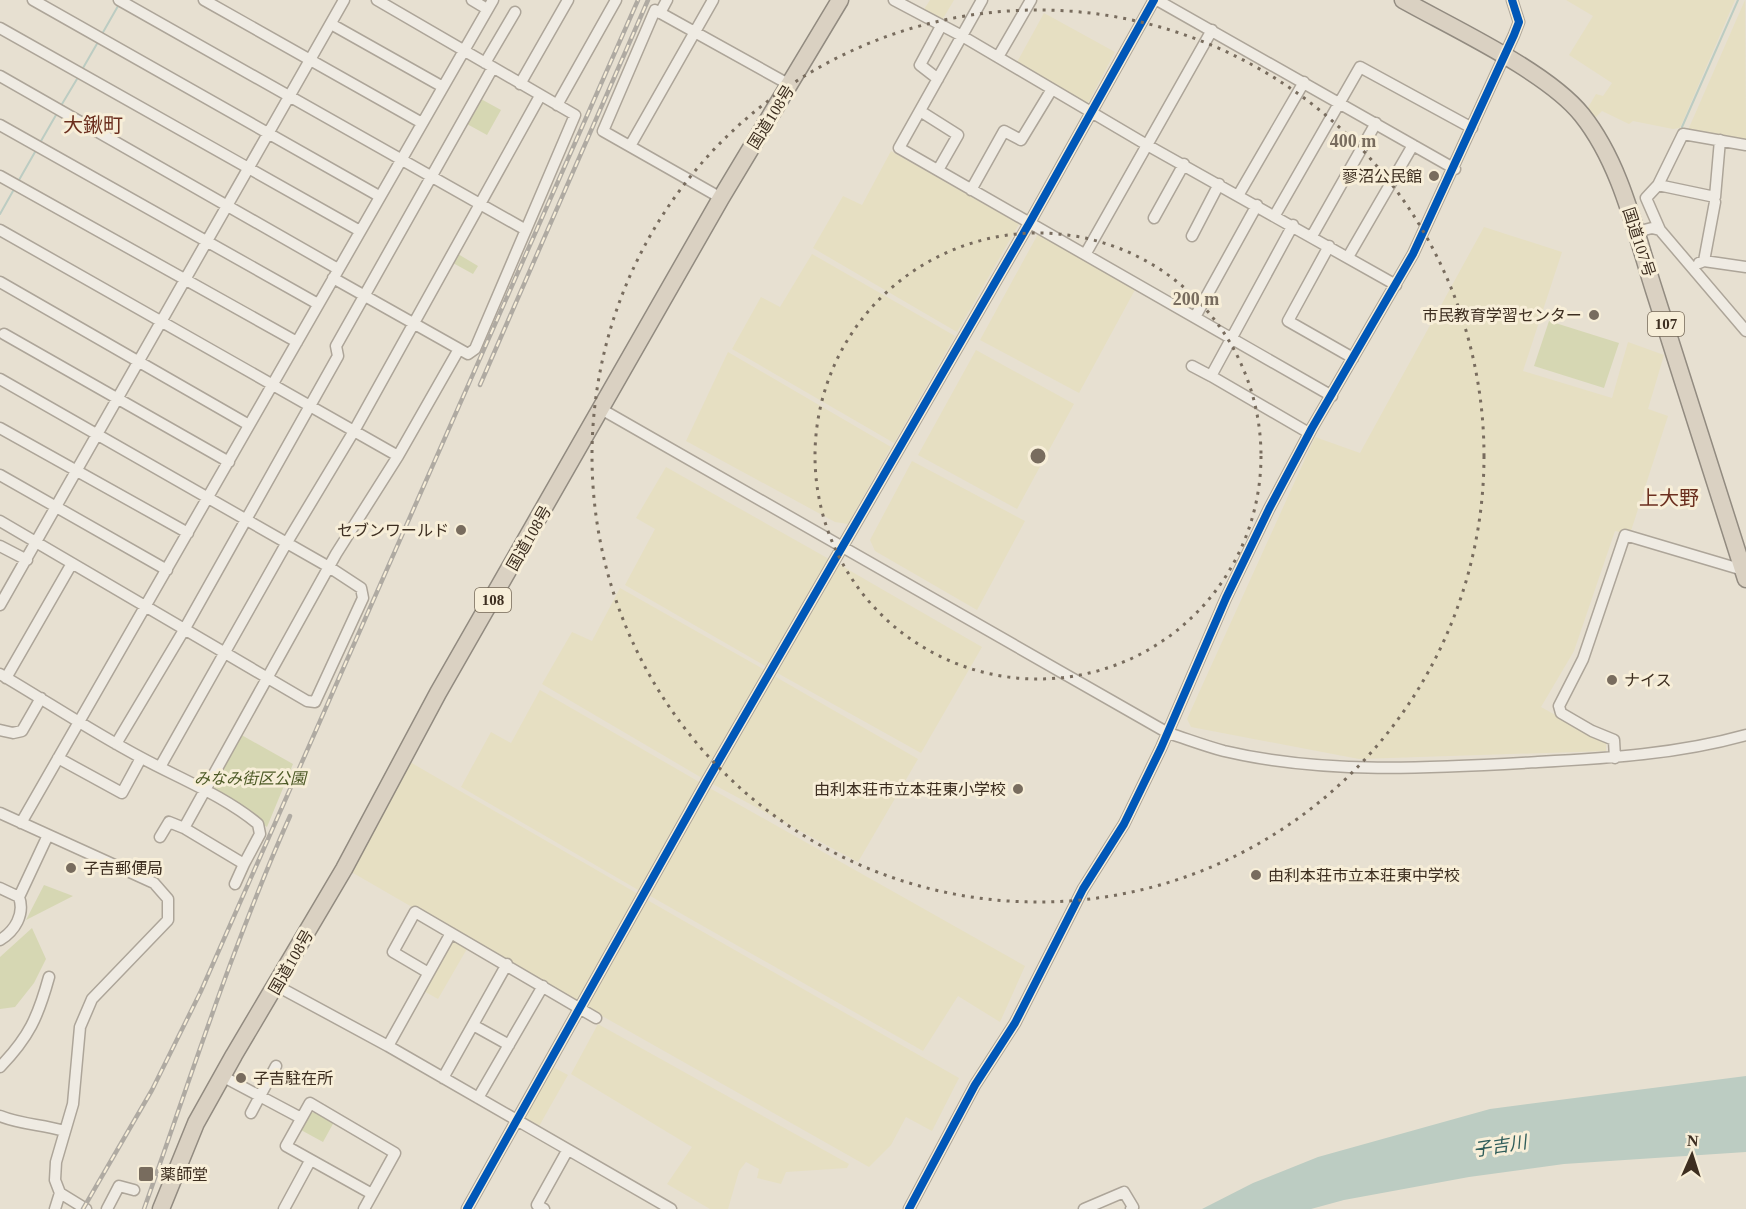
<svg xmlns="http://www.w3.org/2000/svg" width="1746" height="1209" font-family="'Times New Roman','Noto Sans JP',serif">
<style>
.farmland{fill:#e6dfc2}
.green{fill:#d6d7b3}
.water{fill:#bcccc2}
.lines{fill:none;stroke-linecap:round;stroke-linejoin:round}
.stream{stroke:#bcccc2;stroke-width:2}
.minor-casing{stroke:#ada599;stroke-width:13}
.highway-casing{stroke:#928b80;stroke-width:19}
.minor{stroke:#efebe3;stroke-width:10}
.highway{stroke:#dad1c2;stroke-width:16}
.rail-casing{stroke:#afaaa2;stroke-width:4.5}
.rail{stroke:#f7eed8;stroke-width:2;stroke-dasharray:7;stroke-linecap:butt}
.cycleway-casing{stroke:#f7eed8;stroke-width:11}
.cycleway{stroke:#0057b8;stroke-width:8}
.ring{fill:none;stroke:#786c5e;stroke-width:3;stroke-dasharray:3 6}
.poi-dot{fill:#786c5e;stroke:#f7eed8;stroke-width:2}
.labels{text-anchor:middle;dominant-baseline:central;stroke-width:6;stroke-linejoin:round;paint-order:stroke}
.shield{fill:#f7eed8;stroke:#756857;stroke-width:1.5}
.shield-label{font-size:15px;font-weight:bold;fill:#3d2e20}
.street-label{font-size:16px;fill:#3d2e20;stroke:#f7eed8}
.poi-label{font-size:16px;fill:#3d2e20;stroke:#f7eed8;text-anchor:start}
.park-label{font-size:16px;font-style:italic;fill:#4d5a26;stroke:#f7eed8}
.water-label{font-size:18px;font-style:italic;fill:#2f5d5a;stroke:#f7eed8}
.quarter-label{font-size:20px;fill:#6b2e1e;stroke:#f7eed8}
.centre{fill:#786c5e;stroke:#f7eed8;stroke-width:3}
.ring-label{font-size:18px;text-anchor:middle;font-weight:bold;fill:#786c5e;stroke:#f7eed8;stroke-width:6;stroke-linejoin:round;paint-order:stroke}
</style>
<rect width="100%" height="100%" fill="#e7e0d1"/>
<path class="farmland" d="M 930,0 L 954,0 L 941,22 L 923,11 Z
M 1566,0 L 1735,0 L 1680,128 L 1673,129 L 1633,121 L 1629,124 L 1602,111 L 1594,119 L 1586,111 L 1596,94 L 1603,96 L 1612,83 L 1569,55 L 1593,16 Z
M 1745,0 L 1746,141 L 1688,130 Z
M 1044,13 L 1115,52 L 1088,103 L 1016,64 Z
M 891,151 L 1019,224 L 957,332 L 813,248 L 843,196 L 862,205 Z
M 1484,227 L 1562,252 L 1523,371 L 1612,398 L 1628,342 L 1664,355 L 1648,409 L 1668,416 L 1630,534 L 1615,531 L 1574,651 L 1541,707 L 1606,743 L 1606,751 L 1359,759 L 1191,727 L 1187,719 L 1315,437 L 1360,453 Z
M 1038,234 L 1136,288 L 1079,393 L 980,340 Z
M 812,254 L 955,336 L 894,443 L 732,349 L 761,297 L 780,307 Z
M 976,350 L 1074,404 L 1017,509 L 918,455 Z
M 728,352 L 891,447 L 848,524 L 835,522 L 686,441 Z
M 912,461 L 1025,521 L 977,610 L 875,551 L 870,540 Z
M 666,467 L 829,559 L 767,667 L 625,585 L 655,529 L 636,518 Z
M 835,562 L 982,647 L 921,753 L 772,670 Z
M 620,588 L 765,670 L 702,778 L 542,684 L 572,632 L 592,641 Z
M 769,673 L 918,759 L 858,862 L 707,781 Z
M 540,690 L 701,783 L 640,891 L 461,787 L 491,732 L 511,743 Z
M 410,762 L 638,894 L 576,1002 L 348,870 Z
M 706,786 L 1025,966 L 1000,1022 L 958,996 L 923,1051 L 645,893 Z
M 642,897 L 959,1078 L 932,1131 L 906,1117 L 891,1145 L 869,1167 L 581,1004 Z
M 454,939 L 468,947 L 438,999 L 422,990 L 450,940 Z
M 598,1024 L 849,1164 L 847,1168 L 786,1172 L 781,1184 L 757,1178 L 759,1169 L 746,1162 L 739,1171 L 728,1209 L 710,1209 L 667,1184 L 692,1147 L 571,1074 Z
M 551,1066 L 568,1075 L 538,1128 L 522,1119 Z"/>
<path class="green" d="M 481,99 L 501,110 L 487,135 L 467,124 Z
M 458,254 L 478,266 L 473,274 L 453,263 Z
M 1549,321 L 1619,343 L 1604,388 L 1534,366 Z
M 238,733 L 293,764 L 267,827 L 206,789 Z
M 44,885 L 73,896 L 26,920 Z
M 32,928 L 46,959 L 34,983 L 15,1007 L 0,1009 L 0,957 Z
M 310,1112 L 317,1113 L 334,1122 L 323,1142 L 301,1130 Z"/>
<path class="water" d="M 1746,1076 L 1746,1152 L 1564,1164 L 1469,1177 L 1344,1200 L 1311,1209 L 1202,1209 L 1253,1183 L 1318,1157 L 1490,1109 Z"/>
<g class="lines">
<path class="stream" d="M 102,34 L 118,6
M 83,68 L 98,42
M 62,104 L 77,79
M 1682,127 L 1738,0
M 41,141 L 56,115
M 19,180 L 35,152
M 0,214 L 13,191"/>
<g class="minor-casing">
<path id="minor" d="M 33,0 L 379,196
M 119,0 L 526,230
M 204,0 L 422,123
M 472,0 L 487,9
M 894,0 L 962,36 L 1147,145 L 1396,285
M 982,0 L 899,148 L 1332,396
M 1157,0 L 1455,169
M 660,13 L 667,0
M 331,24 L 443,87
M 0,28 L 360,231
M 998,57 L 1031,0
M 485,63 L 515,12
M 0,76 L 338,269
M 938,79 L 920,65 L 941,26
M 520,84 L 568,0
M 557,105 L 616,0
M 920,111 L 958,135 L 938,170
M 0,125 L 318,304
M 630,146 L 713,0
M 0,176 L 297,342
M 1658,185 L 1715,197 L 1720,140
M 971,190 L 1004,131 L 1021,140 L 1052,89
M 1239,194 L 1304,82
M 721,198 L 603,131 L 655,10 L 790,85
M 1275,215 L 1360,67 L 1472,128
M 1154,218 L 1184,164
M 1293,225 L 1211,376 L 1309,433
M 0,230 L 398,456
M 1660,230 L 1646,198 L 1658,185 L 1683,134 L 1746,145
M 1636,232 L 1652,228 L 1660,230 L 1746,331
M 1192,236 L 1219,184
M 1312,236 L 1376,123
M 1329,246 L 1288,321 L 1353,358
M 1086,253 L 1212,30
M 1348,257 L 1413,145
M 1704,261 L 1715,202
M 1699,263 L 1704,261 L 1746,267
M 333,278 L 468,354 L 475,349 L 575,115 L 377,0
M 0,282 L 249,425
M 1195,317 L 1257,205
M 4,334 L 229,462
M 1192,366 L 1211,376
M 0,379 L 329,567 L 361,588 L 363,598 L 315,702 L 307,701 L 0,521
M 601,409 L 1168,733 C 1187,739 1205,746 1224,751 C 1326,775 1435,768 1538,762 C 1609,758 1678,754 1746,735
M 0,428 L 188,533
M 0,475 L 167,570
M 0,546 L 27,560
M 0,605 L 344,0
M 0,674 C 46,701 91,731 138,756 C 178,778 223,795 258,824 L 260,834 L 244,864 L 184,828 L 336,554 L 398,456 L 459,349
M 6,678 L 71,565
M 0,730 L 13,733 L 22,731 L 41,698
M 116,744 L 184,630 L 338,356 L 336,346 L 492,69
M 58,758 L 122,793 L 141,758
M 1615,758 L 1614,740 L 1592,731 L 1561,713 L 1559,706 L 1583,659 L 1625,535 L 1743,570
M 160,767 L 286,544 L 354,431 L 540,96
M 0,813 L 154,883 L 168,899 L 168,920 L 92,999 L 80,1027 L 73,1104 L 56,1162 L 55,1180 L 60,1193 L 86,1209
M 21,823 L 493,0
M 160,837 L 169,822 L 184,828
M 235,884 L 244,864
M 0,888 L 19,897 L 48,835
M 0,940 C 15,931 25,914 19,897
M 427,972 L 393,952 L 415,912 L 596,1018
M 277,986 L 388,1046 L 671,1209
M 473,1025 L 509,1045
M 388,1046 L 451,933
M 0,1067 C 29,1037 38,1017 49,977
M 222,1076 L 301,1118
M 443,1078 L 507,964
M 478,1098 L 543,986
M 251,1113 L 276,1066
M 0,1116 C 22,1125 42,1124 64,1131
M 55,1209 L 60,1193
M 107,1209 L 119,1186 L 134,1190
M 284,1209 L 310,1161
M 364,1209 L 395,1153 L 310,1103 L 286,1146 L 372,1194
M 467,1209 L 707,781 L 1030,222 L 1154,0
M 544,1209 L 537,1205 L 567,1151
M 909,1209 L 975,1085 L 1015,1023 L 1083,889 L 1124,824 L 1161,748 L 1226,598 L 1269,509 L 1312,428 L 1413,254 L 1514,35 L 1519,22 L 1512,0
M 1084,1209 L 1124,1192 L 1133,1207 L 1131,1209"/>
</g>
<g class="highway-casing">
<path id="highway" d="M 1403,0 C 1453,28 1548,72 1582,115 C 1621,164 1635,231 1654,290 C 1685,386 1715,483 1746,579
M 161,1209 L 196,1123 L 234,1055 L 344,869 L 438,693 L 721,198 L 840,0"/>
</g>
<use href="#minor" class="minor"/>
<use href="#highway" class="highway"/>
<g class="rail-casing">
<path id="rail" d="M 480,385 L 648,0
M 83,1209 L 152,1090 L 201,991 L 638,0
M 144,1209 C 191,1077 233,944 290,816"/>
</g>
<use href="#rail" class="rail"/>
<g class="cycleway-casing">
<path id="cycleway" d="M 467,1209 L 707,781 L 1030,222 L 1154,0
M 909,1209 L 975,1085 L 1015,1023 L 1083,889 L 1124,824 L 1161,748 L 1226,598 L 1269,509 L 1312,428 L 1413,254 L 1514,35 L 1519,22 L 1512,0"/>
</g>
<use href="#cycleway" class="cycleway"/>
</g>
<g class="ring">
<circle cx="1038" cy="456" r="223"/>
<circle cx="1038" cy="456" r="446"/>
</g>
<g class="poi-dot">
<circle cx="1434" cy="176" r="6"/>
<circle cx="1594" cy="315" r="6"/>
<circle cx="461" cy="530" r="6"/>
<circle cx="1612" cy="680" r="6"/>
<circle cx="1018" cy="789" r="6"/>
<circle cx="71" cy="868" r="6"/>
<circle cx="1256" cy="875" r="6"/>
<circle cx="241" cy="1078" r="6"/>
<rect x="138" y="1166" width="16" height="16" rx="3"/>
</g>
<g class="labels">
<g class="shield">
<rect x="1648" y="312" width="36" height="24" rx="4.5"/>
<rect x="475" y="588" width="36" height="24" rx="4.5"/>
</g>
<g class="shield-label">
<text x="1666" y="324">107</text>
<text x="493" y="600">108</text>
</g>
<g class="street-label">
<text transform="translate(771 117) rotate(-58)">国道108号</text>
<text transform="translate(1639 242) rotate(72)">国道107号</text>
<text transform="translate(529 538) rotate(-60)">国道108号</text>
<text transform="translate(291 962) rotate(-60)">国道108号</text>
</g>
<g class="poi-label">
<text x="1422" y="176" text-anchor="end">蓼沼公民館</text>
<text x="1582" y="315" text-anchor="end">市民教育学習センター</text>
<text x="449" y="530" text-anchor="end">セブンワールド</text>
<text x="1624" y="680">ナイス</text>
<text x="1006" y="789" text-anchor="end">由利本荘市立本荘東小学校</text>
<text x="83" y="868">子吉郵便局</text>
<text x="1268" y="875">由利本荘市立本荘東中学校</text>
<text x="253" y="1078">子吉駐在所</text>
<text x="160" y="1174">薬師堂</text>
</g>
<g class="park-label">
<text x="250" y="778">みなみ街区公園</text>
</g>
<g class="water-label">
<text transform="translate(1500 1146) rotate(-9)">子吉川</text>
</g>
<g class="quarter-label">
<text x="93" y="125">大鍬町</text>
<text x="1669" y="498">上大野</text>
</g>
</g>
<circle cx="1038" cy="456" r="9" class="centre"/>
<g class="ring-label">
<text x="1353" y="147">400 m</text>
<text x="1196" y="305">200 m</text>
</g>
<g transform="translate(1692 1155) rotate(3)" stroke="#f7eed8" stroke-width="4.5" paint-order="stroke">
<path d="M0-4.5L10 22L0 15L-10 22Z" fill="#3d2e20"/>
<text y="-9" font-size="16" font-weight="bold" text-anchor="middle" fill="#3d2e20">N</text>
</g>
</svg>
